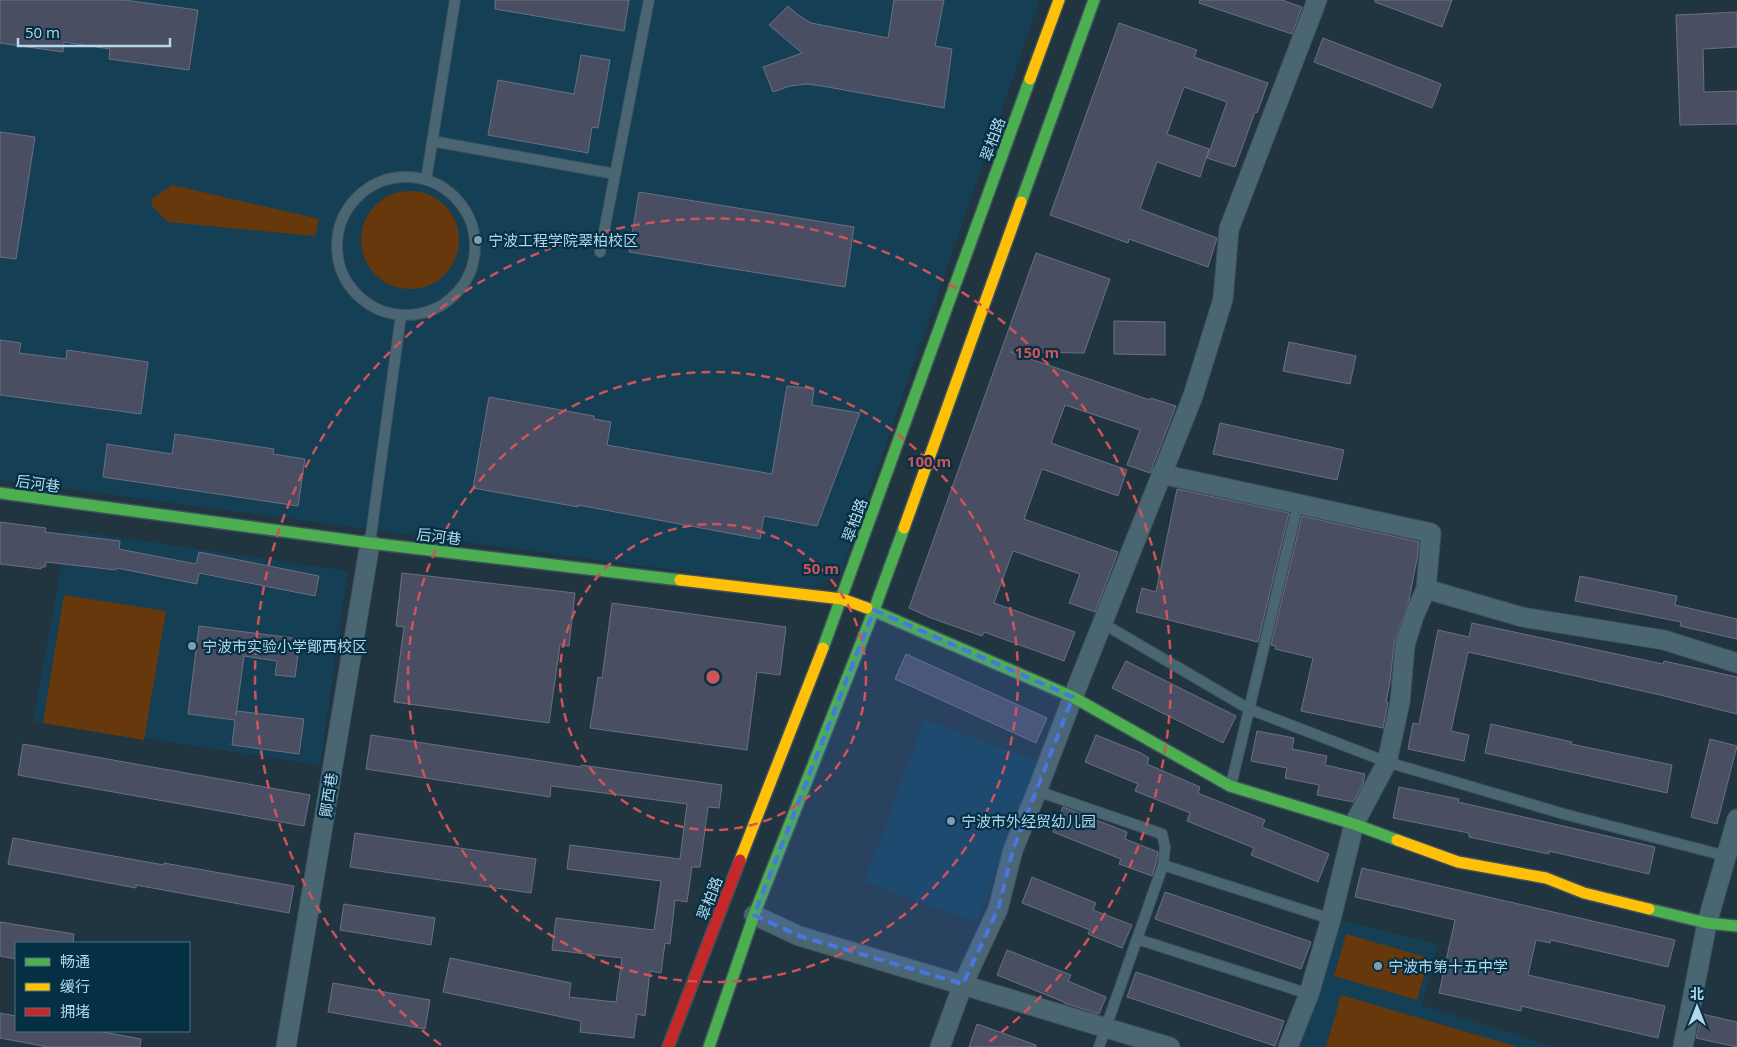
<svg xmlns="http://www.w3.org/2000/svg" width="1737" height="1047" font-family="'Open Sans','Noto Sans SC',sans-serif">
<style>
.built{fill:#153f55}
.green{fill:#67380b}
.building{fill:#4a4e63;stroke:#6a7081}
.lines{fill:none;stroke-linecap:round;stroke-linejoin:round}
.lane-casing{stroke:#3e515c;stroke-width:12}
.street-casing{stroke:#3e515c;stroke-width:21}
.fast-casing{stroke:#3e515c;stroke-width:14}
.slow-casing{stroke:#3e515c;stroke-width:14}
.jam-casing{stroke:#3e515c;stroke-width:14}
.lane{stroke:#4b6673;stroke-width:10}
.street{stroke:#4b6673;stroke-width:19}
.fast{stroke:#4caf50;stroke-width:11}
.slow{stroke:#ffc107;stroke-width:11}
.jam{stroke:#c62828;stroke-width:11}
.marked{fill:#4a77de;fill-opacity:0.2;stroke:#4a77de;stroke-width:4;stroke-dasharray:10 6;stroke-linejoin:round}
.ring{fill:none;stroke:#ce5459;stroke-width:2.5;stroke-dasharray:9 6}
.poi-dot{fill:#809eb0;stroke:#052f43;stroke-width:2}
.labels{text-anchor:middle;dominant-baseline:central;stroke-width:4.5;stroke-linejoin:round;paint-order:stroke}
.street-label{font-size:15px;fill:#b4d7ec;stroke:#052f43}
.poi-label{font-size:15px;fill:#b4d7ec;stroke:#052f43;text-anchor:start}
.centre{fill:#ce5459;stroke:#052f43;stroke-width:2.5}
.ring-label{font-size:15px;text-anchor:middle;font-weight:bold;fill:#ce5459;stroke:#052f43;stroke-width:4.5;stroke-linejoin:round;paint-order:stroke}
</style>
<rect width="100%" height="100%" fill="#203540"/>
<path class="built" d="M 0,0 L 1040,0 L 840,576 L 809,588 L 0,480 Z
M 68,530 L 348,571 L 320,765 L 33,721 Z
M 924,720 L 1037,761 L 977,923 L 865,882 Z
M 1336,919 L 1438,944 L 1422,1005 L 1554,1047 L 1297,1047 Z"/>
<path class="green" d="M 172,185 L 319,219 L 315,236 L 168,222 L 152,206 L 152,199 Z
M361 240a49 49 0 1 1 98 0a49 49 0 1 1-98 0Z
M 64,595 L 166,611 L 144,740 L 43,723 Z
M 1346,934 L 1429,958 L 1417,1000 L 1334,976 Z
M 1341,995 L 1518,1047 L 1326,1047 Z"/>
<path class="building" d="M 0,0 L 124,0 L 198,10 L 189,70 L 109,59 L 110,49 L 64,42 L 63,52 L 0,43 Z
M 495,0 L 629,0 L 624,31 L 495,9 Z
M 894,0 L 944,0 L 935,46 L 952,49 L 944,108 L 822,86 L 807,84 L 790,86 L 773,92 L 763,67 L 802,53 L 769,25 L 788,6 L 798,15 L 811,23 L 888,38 Z
M 1200,0 L 1282,0 L 1302,7 L 1292,34 L 1199,3 Z
M 1375,0 L 1452,0 L 1442,27 L 1375,2 Z
M 1737,12 L 1737,47 L 1703,49 L 1704,92 L 1737,91 L 1737,124 L 1680,125 L 1676,15 Z
M 1119,23 L 1197,50 L 1194,57 L 1268,83 L 1257,113 L 1255,112 L 1235,167 L 1207,158 L 1227,102 L 1184,87 L 1167,134 L 1209,149 L 1200,177 L 1157,162 L 1140,209 L 1217,238 L 1208,267 L 1129,239 L 1128,243 L 1050,215 Z
M 1323,38 L 1441,84 L 1432,108 L 1314,62 Z
M 581,55 L 610,60 L 598,128 L 592,127 L 588,153 L 488,135 L 498,80 L 574,94 Z
M 0,132 L 35,137 L 16,259 L 0,257 Z
M 639,192 L 854,227 L 845,287 L 629,252 Z
M 1036,253 L 1110,279 L 1084,353 L 1010,352 L 1150,400 L 1151,398 L 1176,406 L 1150,473 L 1127,465 L 1140,430 L 1065,405 L 1051,443 L 1127,470 L 1118,496 L 1042,469 L 1024,519 L 1118,552 L 1095,612 L 1069,603 L 1080,574 L 1013,551 L 994,603 L 1075,632 L 1064,661 L 984,632 L 982,636 L 931,618 L 909,608 Z
M 1114,321 L 1165,322 L 1165,355 L 1114,354 Z
M 0,340 L 21,343 L 19,353 L 66,359 L 67,350 L 148,362 L 141,414 L 0,395 Z
M 1289,342 L 1356,356 L 1350,384 L 1283,371 Z
M 787,386 L 814,389 L 812,405 L 860,413 L 817,526 L 764,516 L 760,539 L 578,505 L 578,507 L 473,488 L 489,397 L 594,416 L 594,419 L 611,422 L 607,445 L 772,474 Z
M 1220,423 L 1344,450 L 1337,480 L 1213,454 Z
M 175,434 L 274,449 L 273,454 L 305,459 L 298,506 L 103,477 L 107,444 L 172,454 Z
M 1177,489 L 1289,513 L 1258,642 L 1136,612 L 1142,588 L 1156,592 Z
M 1302,516 L 1419,542 L 1417,559 L 1409,600 L 1394,644 L 1390,682 L 1386,702 L 1388,702 L 1383,728 L 1301,711 L 1313,658 L 1275,649 L 1276,646 L 1271,645 Z
M 0,522 L 46,528 L 45,532 L 120,541 L 119,549 L 196,564 L 199,552 L 319,576 L 315,596 L 199,573 L 197,584 L 117,568 L 116,570 L 46,562 L 45,567 L 41,567 L 41,569 L 0,564 Z
M 402,573 L 575,593 L 569,646 L 560,645 L 549,723 L 394,702 L 404,627 L 396,626 Z
M 1580,576 L 1677,596 L 1675,605 L 1737,619 L 1737,639 L 1680,626 L 1681,622 L 1575,601 Z
M 612,603 L 786,627 L 780,675 L 757,672 L 747,750 L 590,728 L 598,677 L 602,678 Z
M 1472,623 L 1663,664 L 1664,661 L 1737,677 L 1737,714 L 1656,694 L 1468,652 L 1451,731 L 1469,735 L 1464,761 L 1408,749 L 1413,723 L 1419,724 L 1438,630 L 1469,637 Z
M 199,626 L 300,639 L 295,677 L 275,675 L 277,661 L 244,656 L 236,715 L 237,711 L 304,719 L 299,754 L 232,745 L 235,720 L 188,714 Z
M 906,654 L 1047,718 L 1036,743 L 895,679 Z
M 1126,661 L 1236,716 L 1223,743 L 1112,688 Z
M 1491,724 L 1572,742 L 1571,744 L 1672,765 L 1667,793 L 1485,753 Z
M 1257,731 L 1294,738 L 1292,749 L 1327,756 L 1325,765 L 1365,774 L 1363,784 L 1353,802 L 1317,795 L 1319,785 L 1285,778 L 1287,768 L 1251,761 Z
M 371,735 L 581,767 L 581,765 L 722,785 L 719,808 L 708,807 L 700,867 L 692,867 L 687,902 L 675,900 L 670,944 L 665,943 L 661,973 L 650,971 L 645,1016 L 637,1014 L 634,1038 L 580,1032 L 581,1021 L 443,992 L 450,958 L 571,983 L 569,997 L 616,1002 L 622,958 L 552,950 L 556,918 L 654,930 L 661,881 L 567,869 L 570,845 L 680,859 L 687,804 L 551,786 L 550,797 L 366,769 Z
M 1096,735 L 1141,753 L 1149,758 L 1147,764 L 1200,787 L 1198,793 L 1265,820 L 1262,827 L 1329,854 L 1318,882 L 1251,855 L 1254,848 L 1187,821 L 1190,813 L 1135,791 L 1138,784 L 1085,762 Z
M 1710,739 L 1737,746 L 1717,824 L 1691,817 Z
M 23,744 L 310,795 L 304,826 L 18,775 Z
M 1399,787 L 1459,799 L 1458,802 L 1655,847 L 1649,874 L 1549,851 L 1549,854 L 1469,837 L 1469,833 L 1393,818 Z
M 1063,807 L 1127,832 L 1125,839 L 1158,852 L 1156,863 L 1152,876 L 1119,864 L 1121,859 L 1053,832 Z
M 355,833 L 536,859 L 531,893 L 350,867 Z
M 13,838 L 164,865 L 164,863 L 294,886 L 289,913 L 136,885 L 136,888 L 8,864 Z
M 1362,868 L 1675,940 L 1668,967 L 1551,940 L 1550,943 L 1536,940 L 1528,975 L 1665,1006 L 1658,1038 L 1521,1006 L 1521,1011 L 1439,993 L 1455,920 L 1355,897 Z
M 1032,877 L 1096,903 L 1093,910 L 1132,925 L 1122,948 L 1088,934 L 1090,930 L 1022,903 Z
M 1165,892 L 1311,942 L 1301,969 L 1155,919 Z
M 344,904 L 435,918 L 431,945 L 340,930 Z
M 0,922 L 74,934 L 73,943 L 16,943 L 16,959 L 0,956 Z
M 1007,950 L 1071,975 L 1068,981 L 1106,997 L 1099,1014 L 1064,1003 L 1064,1002 L 997,975 Z
M 1136,972 L 1284,1021 L 1275,1046 L 1127,997 Z
M 333,983 L 430,1000 L 425,1029 L 328,1012 Z
M 0,1013 L 16,1016 L 16,1031 L 98,1031 L 141,1039 L 140,1047 L 48,1047 L 0,1038 Z
M 1702,1014 L 1737,1022 L 1737,1047 L 1696,1038 Z
M 977,1024 L 1036,1045 L 1036,1047 L 969,1047 Z"/>
<g class="lines">
<g class="lane-casing">
<path id="lane" d="M 432,141 L 615,174
M337 246a69 69 0 1 1 138 0a69 69 0 1 1-138 0Z
M 426,180 L 455,0
M 600,252 L 649,0
M 370,542 L 401,315
M 1102,623 L 1249,709 L 1387,762 L 1564,814 L 1726,856
M 1231,785 L 1298,504
M 1037,791 L 1162,834 L 1165,847 L 1163,865 L 1099,1047
M 1163,865 L 1331,919
M 1137,939 L 1309,994"/>
</g>
<g class="street-casing">
<path id="street" d="M 1161,474 L 1431,533 L 1426,589 L 1522,617 L 1664,640 L 1737,663
M 754,915 L 799,936 L 1170,1047
M 286,1047 L 370,543
M 940,1047 L 963,984 L 998,909 L 1013,850 L 1037,791 L 1073,697 L 1193,396 L 1223,299 L 1229,229 L 1317,0
M 1288,1047 L 1309,994 L 1331,919 L 1354,824 L 1387,762 L 1400,702 L 1405,645 L 1414,616 L 1426,589
M 1683,1047 L 1707,923 L 1737,819"/>
</g>
<g class="fast-casing">
<path id="fast" d="M 1021,202 L 1094,0
M 0,493 L 370,543 L 680,580
M 867,608 L 1073,697 L 1230,786 L 1354,824 L 1397,840
M 823,648 L 1030,79
M 1649,909 L 1707,923 L 1737,926
M 709,1047 L 754,915 L 874,610 L 904,528"/>
</g>
<g class="slow-casing">
<path id="slow" d="M 1030,79 L 1059,0
M 904,528 L 1021,202
M 680,580 L 842,599 L 867,608
M 1397,840 L 1458,862 L 1546,878 L 1584,893 L 1649,909
M 740,860 L 823,648"/>
</g>
<g class="jam-casing">
<path id="jam" d="M 668,1047 L 740,860"/>
</g>
<use href="#lane" class="lane"/>
<use href="#street" class="street"/>
<use href="#fast" class="fast"/>
<use href="#slow" class="slow"/>
<use href="#jam" class="jam"/>
</g>
<path class="marked" d="M 874,610 L 1073,697 L 1013,850 L 998,909 L 963,984 L 799,936 L 754,915 Z"/>
<g class="ring">
<circle cx="713" cy="677" r="153"/>
<circle cx="713" cy="677" r="305"/>
<path d="M441 1045A458 458 0 1 1 985 1045"/>
</g>
<g class="poi-dot">
<circle cx="478" cy="240" r="5"/>
<circle cx="192" cy="646" r="5"/>
<circle cx="951" cy="821" r="5"/>
<circle cx="1378" cy="966" r="5"/>
</g>
<g class="labels">
<g class="street-label">
<text transform="translate(992 139) rotate(-70)">翠柏路</text>
<text transform="translate(38 483) rotate(8)">后河巷</text>
<text transform="translate(854 520) rotate(-70)">翠柏路</text>
<text transform="translate(439 536) rotate(7)">后河巷</text>
<text transform="translate(328 795) rotate(-81)">鄮西巷</text>
<text transform="translate(709 898) rotate(-69)">翠柏路</text>
</g>
<g class="poi-label">
<text x="488" y="240">宁波工程学院翠柏校区</text>
<text x="202" y="646">宁波市实验小学鄮西校区</text>
<text x="961" y="821">宁波市外经贸幼儿园</text>
<text x="1388" y="966">宁波市第十五中学</text>
</g>
</g>
<circle cx="713" cy="677" r="8" class="centre"/>
<g class="ring-label">
<text x="1037" y="358">150 m</text>
<text x="929" y="467">100 m</text>
<text x="821" y="574">50 m</text>
</g>
<rect x="15" y="942" width="175" height="90" fill="#052f43" stroke="#4b7287"/>
<rect x="25" y="958" width="25" height="8" fill="#4caf50" stroke="#4b7287"/>
<text x="60" y="967" font-size="15" fill="#b4d7ec">畅通</text>
<rect x="25" y="983" width="25" height="8" fill="#ffc107" stroke="#4b7287"/>
<text x="60" y="992" font-size="15" fill="#b4d7ec">缓行</text>
<rect x="25" y="1008" width="25" height="8" fill="#c62828" stroke="#4b7287"/>
<text x="60" y="1017" font-size="15" fill="#b4d7ec">拥堵</text>
<g transform="translate(1697 1007)" stroke="#052f43" stroke-width="4" paint-order="stroke">
<path d="M0-4L9 19L0 12L-9 19Z" fill="#b4d7ec"/>
<text y="-8" font-size="14" font-weight="bold" text-anchor="middle" fill="#b4d7ec">北</text>
</g>
<path d="M18 38v8h152v-8" fill="none" stroke="#b4d7ec" stroke-width="2.5"/>
<text x="25" y="38" font-size="15" fill="#b4d7ec" stroke="#052f43" stroke-width="4" paint-order="stroke">50 m</text>
</svg>
